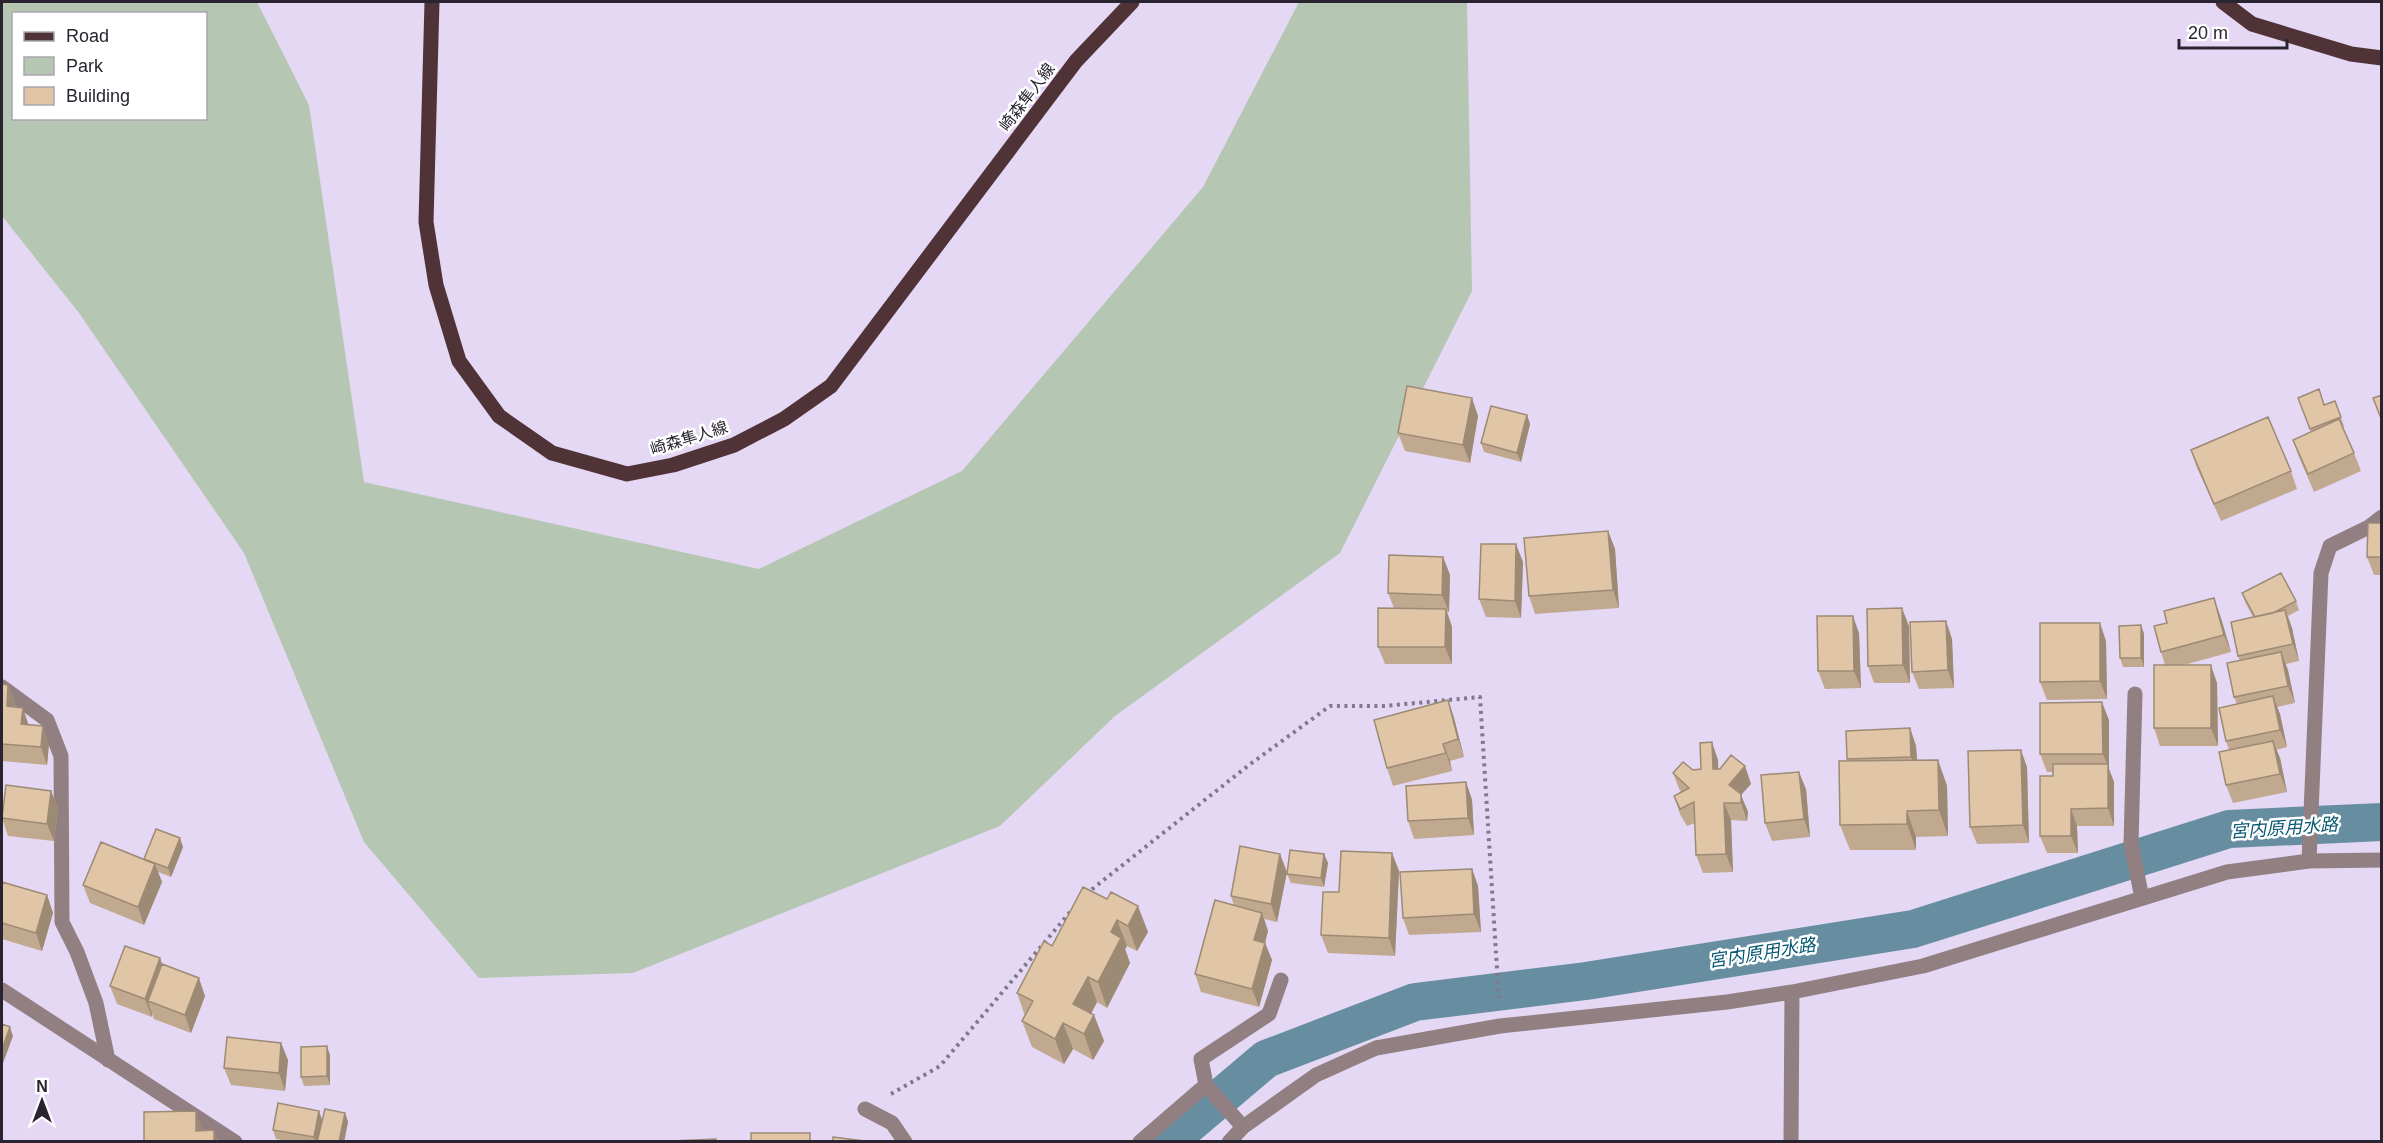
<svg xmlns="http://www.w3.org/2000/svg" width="2383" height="1143" font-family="Arial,'Noto Sans JP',sans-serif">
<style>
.green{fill:#b5c6b3;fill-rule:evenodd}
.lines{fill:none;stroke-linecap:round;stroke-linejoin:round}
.canal{stroke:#678ea0;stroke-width:38}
.path{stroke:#81788b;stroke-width:4;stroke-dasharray:3 4.5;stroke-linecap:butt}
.minor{stroke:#917f81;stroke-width:15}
.major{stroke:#503337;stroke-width:15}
.wall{fill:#c1a990}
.shaded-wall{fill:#9d8a75}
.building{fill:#e0c5a7;stroke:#9d8a75;stroke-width:1.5}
.labels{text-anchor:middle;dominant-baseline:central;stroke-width:5;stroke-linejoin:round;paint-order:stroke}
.street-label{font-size:16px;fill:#29242f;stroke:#fff}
.water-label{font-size:18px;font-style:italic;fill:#075872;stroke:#fff}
</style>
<rect width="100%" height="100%" fill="#e5d8f5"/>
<path class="green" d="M 2,2 L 257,2 L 309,105 L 364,482 L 759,569 L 962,471 L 1203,187 L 1299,2 L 1467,2 L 1472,291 L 1340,553 L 1115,716 L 1000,826 L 633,973 L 479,978 L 364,842 L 244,553 L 79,313 L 2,216 ZM 14,14 L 206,14 L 206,118 L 14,118 Z"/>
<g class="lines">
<path class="canal" d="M 1168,1142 L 1266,1059 L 1415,1002 L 1586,981 L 1913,929 L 2229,829 L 2382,822"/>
<path class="path" d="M 1086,894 L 1249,765 L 1330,706 L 1384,706 L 1480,697 L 1499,1001
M 891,1094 L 940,1066 L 1071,911"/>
<path class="minor" d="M 2,687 L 47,720 L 61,756 L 62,922 L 77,952 L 96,1003 L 108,1060
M 2135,694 L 2131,844 L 2142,898
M 2309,861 L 2321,573 L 2330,546 L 2369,527 L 2382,517
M 2,990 L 235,1142
M 1206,1085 L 1243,1127
M 865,1109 L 892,1123 L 905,1142
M 1140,1142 L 1206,1085 L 1201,1059 L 1269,1014 L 1281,980
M 1229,1142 L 1243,1127 L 1316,1075 L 1376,1048 L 1500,1026 L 1727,1002 L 1792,992 L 1923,966 L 2227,872 L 2309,861 L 2382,860
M 1791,1142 L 1792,992"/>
<path class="major" d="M 432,2 L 426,222 L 436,285 L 459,361 L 499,416 L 552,453 L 627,474 L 673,465 L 734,445 L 784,419 L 831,386 L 1076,61 L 1132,2
M 2223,2 L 2252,24 L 2351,54 L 2382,58"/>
</g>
<path class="wall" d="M 2298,398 L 2324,405 L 2335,401 L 2344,426 L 2343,427 L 2354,453 L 2361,471 L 2314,492 L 2299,457 L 2293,440 L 2311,432 Z
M 1527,415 L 1530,424 L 1521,462 L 1484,452 L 1481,443 Z
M 1478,416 L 1470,463 L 1405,451 L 1398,433 Z
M 2191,450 L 2291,471 L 2297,489 L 2221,521 L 2197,468 Z
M 2382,523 L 2382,575 L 2374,575 L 2367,557 Z
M 1608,531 L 1615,549 L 1619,608 L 1535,614 L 1529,596 Z
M 1443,557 L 1450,575 L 1449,612 L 1447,612 L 1452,627 L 1452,664 L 1385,664 L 1378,647 L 1394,608 L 1388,593 Z
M 1523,562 L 1521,618 L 1486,617 L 1479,599 Z
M 2242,593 L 2296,601 L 2299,610 L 2288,616 L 2292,628 L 2299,661 L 2286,664 L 2295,703 L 2277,707 L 2280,714 L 2287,747 L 2276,750 L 2280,758 L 2287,792 L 2233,803 L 2226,785 L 2229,750 L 2226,741 L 2237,704 L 2234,697 L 2240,661 L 2238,656 L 2253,617 L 2245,602 Z
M 2220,615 L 2231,652 L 2184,665 L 2217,683 L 2218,746 L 2160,746 L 2154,728 L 2165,665 L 2161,652 Z
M 1946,621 L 1952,639 L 1954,688 L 1919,689 L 1912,672 Z
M 2141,625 L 2144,634 L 2144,667 L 2123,667 L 2120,658 Z
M 1909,626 L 1910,683 L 1874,683 L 1868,666 Z
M 1859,633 L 1861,688 L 1825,689 L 1818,671 Z
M 2106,641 L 2107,699 L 2047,700 L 2040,682 Z
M 2,684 L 8,685 L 15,703 L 14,707 L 29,725 L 49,744 L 47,765 L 2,761 Z
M 1448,700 L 1454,718 L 1464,757 L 1450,761 L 1452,771 L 1393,786 L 1387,768 Z
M 2109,720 L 2109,769 L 2114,782 L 2114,826 L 2077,826 L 2078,853 L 2047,853 L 2040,836 L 2053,776 L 2053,772 L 2047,772 L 2040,754 Z
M 1910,728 L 1916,746 L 1917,760 L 1938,760 L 1947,786 L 1948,836 L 1916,837 L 1916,850 L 1850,850 L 1840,825 L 1848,761 L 1847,759 Z
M 1718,760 L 1718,769 L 1745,766 L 1751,784 L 1741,795 L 1748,812 L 1747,821 L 1731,820 L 1733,872 L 1703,873 L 1696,855 L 1695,823 L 1687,826 L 1680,814 L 1674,796 L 1681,792 L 1680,791 L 1673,773 L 1701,769 Z
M 2027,767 L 2029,843 L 1977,844 L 1970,827 Z
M 1466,782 L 1472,800 L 1474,835 L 1414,839 L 1408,821 Z
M 1806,789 L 1810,837 L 1772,841 L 1765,823 Z
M 51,791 L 58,808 L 54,841 L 8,836 L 2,818 Z
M 183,847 L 171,877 L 158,872 L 162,882 L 144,925 L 90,903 L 83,885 L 144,860 Z
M 1392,853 L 1399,871 L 1395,956 L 1328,953 L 1321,935 L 1339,892 Z
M 1324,854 L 1328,863 L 1324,887 L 1291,883 L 1287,874 Z
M 1472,869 L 1478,886 L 1481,932 L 1409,935 L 1403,918 Z
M 1287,872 L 1277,922 L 1264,919 L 1268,931 L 1265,943 L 1272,960 L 1259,1007 L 1201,992 L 1195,974 L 1234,906 L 1231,896 Z
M 2,882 L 47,895 L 53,913 L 42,951 L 2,939 Z
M 1083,887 L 1148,932 L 1137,951 L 1127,946 L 1125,949 L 1130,963 L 1107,1008 L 1097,1002 L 1091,1013 L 1094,1015 L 1104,1041 L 1093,1060 L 1073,1049 L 1064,1064 L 1032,1047 L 1022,1021 L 1025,1016 L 1017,993 L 1052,946 Z
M 160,958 L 162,964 L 205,996 L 191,1033 L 154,1019 L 152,1014 L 152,1017 L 117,1004 L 110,986 Z
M 281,1043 L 288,1060 L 285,1091 L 231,1085 L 224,1068 Z
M 330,1055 L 330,1085 L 304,1086 L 301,1077 Z
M 319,1111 L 322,1120 L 345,1113 L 348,1122 L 344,1142 L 293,1142 L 276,1139 L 273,1130 Z"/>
<path class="shaded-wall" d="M 1472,398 L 1478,416 L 1470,463 L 1463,445 Z
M 1527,415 L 1530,424 L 1521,462 L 1517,453 Z
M 1608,531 L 1615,549 L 1619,608 L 1613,590 Z
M 1516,544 L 1523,562 L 1521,618 L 1515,601 Z
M 1443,557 L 1450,575 L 1449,612 L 1442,595 Z
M 2214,598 L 2220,615 L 2231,652 L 2224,635 Z
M 1902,608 L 1909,626 L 1910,683 L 1903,665 Z
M 1446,609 L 1452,627 L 1452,664 L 1445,647 Z
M 2285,610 L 2292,628 L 2299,661 L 2293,644 Z
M 1853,616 L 1859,633 L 1861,688 L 1854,671 Z
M 1946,621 L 1952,639 L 1954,688 L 1948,670 Z
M 2100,623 L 2106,641 L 2107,699 L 2100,681 Z
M 2141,625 L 2144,634 L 2144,667 L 2141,658 Z
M 2281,652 L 2288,670 L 2295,703 L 2288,686 Z
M 2211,665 L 2217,683 L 2218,746 L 2211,728 Z
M 8,685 L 15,703 L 13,724 L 7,706 Z
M 2273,696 L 2280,714 L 2287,747 L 2280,730 Z
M 1448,700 L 1454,718 L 1464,757 L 1458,739 Z
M 2102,702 L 2109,720 L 2109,769 L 2114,782 L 2114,826 L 2108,808 L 2108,767 L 2103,754 Z
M 23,708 L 29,726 L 21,724 Z
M 43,726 L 49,744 L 47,765 L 41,747 Z
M 1910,728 L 1916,746 L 1918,774 L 1911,757 Z
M 2273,741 L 2280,758 L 2287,792 L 2280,774 Z
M 1712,742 L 1718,760 L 1719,787 L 1713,769 Z
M 1443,744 L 1450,761 L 1452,771 Z
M 2021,750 L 2027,767 L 2029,843 L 2023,825 Z
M 1938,760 L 1947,786 L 1948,836 L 1939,810 Z
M 1745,766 L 1751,784 L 1741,795 L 1748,812 L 1747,821 L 1741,803 L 1729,785 Z
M 1799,772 L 1806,789 L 1810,837 L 1804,819 Z
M 1466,782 L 1472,800 L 1474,835 L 1468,818 Z
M 51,791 L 58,808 L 54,841 L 47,824 Z
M 1724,803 L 1731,820 L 1733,872 L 1726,854 Z
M 2071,809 L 2077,826 L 2078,853 L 2071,836 Z
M 1907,811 L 1916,837 L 1916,850 L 1907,824 Z
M 180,838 L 183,847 L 171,877 L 168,868 Z
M 1392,853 L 1399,871 L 1395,956 L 1389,938 Z
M 1280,854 L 1287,872 L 1277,922 L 1271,904 Z
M 1324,854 L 1328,863 L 1324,887 L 1321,878 Z
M 155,864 L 162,882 L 144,925 L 138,907 Z
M 1472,869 L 1478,886 L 1481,932 L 1474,914 Z
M 47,895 L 53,913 L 42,951 L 36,933 Z
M 1138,906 L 1148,932 L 1137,951 L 1128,926 Z
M 1262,913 L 1268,931 L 1261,957 L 1254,940 Z
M 1117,920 L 1127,946 L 1125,949 L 1130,963 L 1107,1008 L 1098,982 L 1111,932 Z
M 1265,943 L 1272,960 L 1259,1007 L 1252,989 Z
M 160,958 L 166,976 L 148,1001 L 152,1014 L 152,1017 L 145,999 Z
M 1088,977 L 1097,1002 L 1083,1030 L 1073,1004 Z
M 199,978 L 205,996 L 191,1033 L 185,1015 Z
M 1094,1015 L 1104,1041 L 1093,1060 L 1084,1034 Z
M 1063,1023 L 1073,1049 L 1064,1064 L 1055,1039 Z
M 10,1027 L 13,1036 L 2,1066 L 2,1049 Z
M 281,1043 L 288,1060 L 285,1091 L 279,1073 Z
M 327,1046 L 330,1055 L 330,1085 L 327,1076 Z
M 196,1111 L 202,1129 L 203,1142 L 196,1131 Z
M 319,1111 L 322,1120 L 318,1142 L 316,1142 L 314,1137 Z
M 345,1113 L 348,1122 L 344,1142 L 339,1142 Z
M 214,1130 L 218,1142 L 214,1142 Z"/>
<path class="building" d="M 1407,386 L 1472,398 L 1463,445 L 1398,433 Z
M 2319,389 L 2324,405 L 2335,401 L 2341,417 L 2310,429 L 2298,398 Z
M 2382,395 L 2382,421 L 2373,398 Z
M 1491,406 L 1527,415 L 1517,453 L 1481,443 Z
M 2268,417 L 2291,471 L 2214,504 L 2191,450 Z
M 2339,419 L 2354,453 L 2308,474 L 2293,440 Z
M 2368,523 L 2382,523 L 2382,557 L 2367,557 Z
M 1608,531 L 1613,590 L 1529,596 L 1524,538 Z
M 1481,544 L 1516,544 L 1515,601 L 1479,599 Z
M 1389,555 L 1443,557 L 1442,595 L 1388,593 Z
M 2281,573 L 2296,601 L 2273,613 L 2255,617 L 2242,593 Z
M 2214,598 L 2224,635 L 2161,652 L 2154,626 L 2167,623 L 2164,611 Z
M 1378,608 L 1446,609 L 1445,647 L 1378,647 Z
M 1902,608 L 1903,665 L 1868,666 L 1867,609 Z
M 2285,610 L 2293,644 L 2238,656 L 2231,622 Z
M 1817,616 L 1853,616 L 1854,671 L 1818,671 Z
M 1946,621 L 1948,670 L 1912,672 L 1910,622 Z
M 2040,623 L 2100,623 L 2100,681 L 2040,682 Z
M 2141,625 L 2141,658 L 2120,658 L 2119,626 Z
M 2281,652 L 2288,686 L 2234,697 L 2227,663 Z
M 2154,665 L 2211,665 L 2211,728 L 2154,728 Z
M 2,684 L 8,685 L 7,706 L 23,708 L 21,724 L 43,726 L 41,747 L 2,744 Z
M 2273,696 L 2280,730 L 2226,741 L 2219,708 Z
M 1448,700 L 1458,739 L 1443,744 L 1446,753 L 1387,768 L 1374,720 Z
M 2102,702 L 2103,754 L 2040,754 L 2040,703 Z
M 1910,728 L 1911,757 L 1847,759 L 1846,731 Z
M 2273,741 L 2280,774 L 2226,785 L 2219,752 Z
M 1712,742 L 1713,769 L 1720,769 L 1731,755 L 1745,766 L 1729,785 L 1741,794 L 1741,803 L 1724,803 L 1726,854 L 1696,855 L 1694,802 L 1680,809 L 1674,796 L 1689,788 L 1673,773 L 1683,762 L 1693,770 L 1701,769 L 1700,743 Z
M 2021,750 L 2023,825 L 1970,827 L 1968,751 Z
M 1938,760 L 1939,810 L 1907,811 L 1907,824 L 1840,825 L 1839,761 Z
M 2053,764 L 2108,764 L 2108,808 L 2071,809 L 2071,836 L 2040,836 L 2040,776 L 2053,776 Z
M 1799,772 L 1804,819 L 1765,823 L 1761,775 Z
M 1466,782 L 1468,818 L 1408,821 L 1406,786 Z
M 6,785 L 51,791 L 47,824 L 2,818 Z
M 156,829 L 180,838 L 168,868 L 144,859 Z
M 101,842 L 155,864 L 138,907 L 83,885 Z
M 1240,846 L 1280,854 L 1271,904 L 1231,896 Z
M 1290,850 L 1324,854 L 1321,878 L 1287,874 Z
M 1341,851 L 1392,853 L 1389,938 L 1321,935 L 1323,892 L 1339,892 Z
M 1472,869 L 1474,914 L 1403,918 L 1400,872 Z
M 2,882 L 47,895 L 36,933 L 2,923 Z
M 1083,887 L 1107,899 L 1111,892 L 1138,906 L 1128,926 L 1117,920 L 1111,932 L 1121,938 L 1098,982 L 1088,977 L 1073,1004 L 1094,1015 L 1084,1034 L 1063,1023 L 1055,1039 L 1022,1021 L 1033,1001 L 1017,993 L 1044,941 L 1052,946 Z
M 1215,900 L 1262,913 L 1254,940 L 1265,943 L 1252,989 L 1195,974 Z
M 125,946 L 160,958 L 145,999 L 110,986 Z
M 162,964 L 199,978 L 185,1015 L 148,1001 Z
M 2,1024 L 10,1027 L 2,1049 Z
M 227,1037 L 281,1043 L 279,1073 L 224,1068 Z
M 327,1046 L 327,1076 L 301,1077 L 301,1047 Z
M 278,1103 L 319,1111 L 314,1137 L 273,1130 Z
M 325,1109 L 345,1113 L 339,1142 L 317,1142 Z
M 196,1111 L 196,1131 L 214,1130 L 214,1142 L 144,1142 L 144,1112 Z
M 751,1133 L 810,1133 L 810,1142 L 751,1142 Z
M 833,1137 L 873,1142 L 833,1142 Z
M 716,1139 L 716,1142 L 671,1141 Z"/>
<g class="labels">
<g class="street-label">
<text transform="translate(1027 97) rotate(-53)">崎森隼人線</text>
<text transform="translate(689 438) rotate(-17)">崎森隼人線</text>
</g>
<g class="water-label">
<text transform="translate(2284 828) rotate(-4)">宮内原用水路</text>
<text transform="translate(1762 953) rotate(-9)">宮内原用水路</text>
</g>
</g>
<rect width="2383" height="1143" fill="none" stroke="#29242f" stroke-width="6"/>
<rect x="12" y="12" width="195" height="108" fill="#ffffff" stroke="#a9a7ac" stroke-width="1.5"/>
<rect x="24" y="32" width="30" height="9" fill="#503337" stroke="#a9a7ac" stroke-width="1.5"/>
<text x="66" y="42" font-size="18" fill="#29242f">Road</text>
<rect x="24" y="57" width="30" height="18" fill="#b5c6b3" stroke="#a9a7ac" stroke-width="1.5"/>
<text x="66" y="72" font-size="18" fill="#29242f">Park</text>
<rect x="24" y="87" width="30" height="18" fill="#e0c5a7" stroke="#a9a7ac" stroke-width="1.5"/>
<text x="66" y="102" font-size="18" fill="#29242f">Building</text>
<g transform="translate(42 1101)" stroke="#ffffff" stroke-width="4.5" paint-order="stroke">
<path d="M0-4.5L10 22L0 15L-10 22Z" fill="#29242f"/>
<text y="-9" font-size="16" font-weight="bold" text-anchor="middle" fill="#29242f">N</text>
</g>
<path d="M2179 39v9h108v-9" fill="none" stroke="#29242f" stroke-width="3"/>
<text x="2188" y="39" font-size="18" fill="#29242f" stroke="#ffffff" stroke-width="4.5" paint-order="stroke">20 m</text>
</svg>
